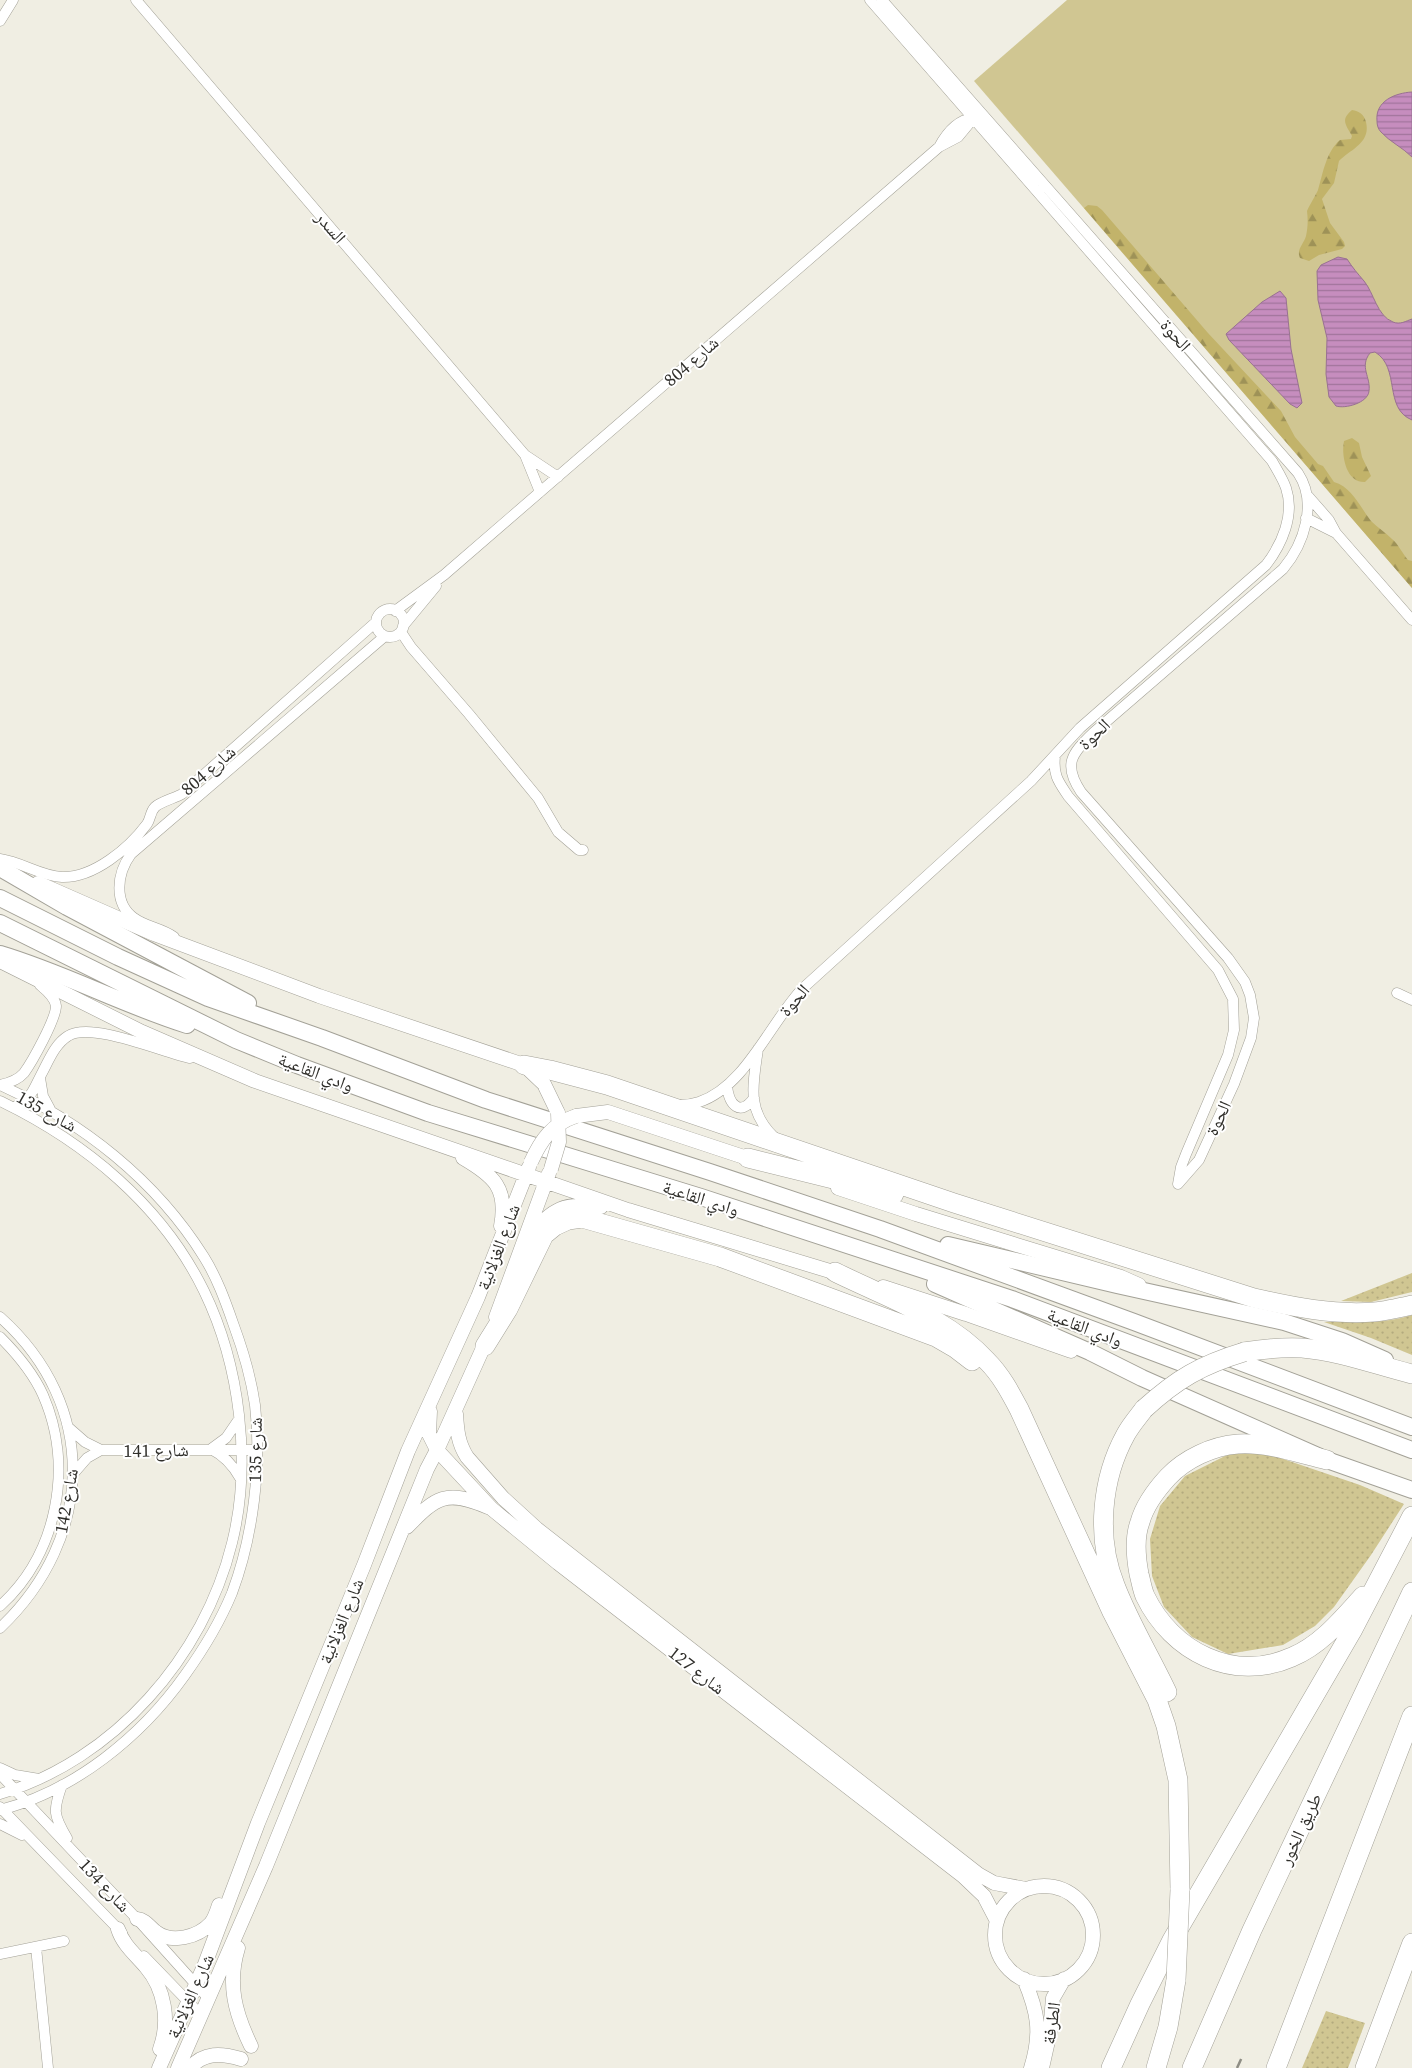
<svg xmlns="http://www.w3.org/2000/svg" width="1412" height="2068" font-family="'Source Serif 4','Noto Naskh Arabic',serif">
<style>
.green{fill:#d0c692}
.forest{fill:url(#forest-firs)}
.garden{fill:url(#garden-dots)}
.water{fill:url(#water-rules);stroke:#997192}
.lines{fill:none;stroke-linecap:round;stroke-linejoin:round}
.street-casing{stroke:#a3a197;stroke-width:11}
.secondary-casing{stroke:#a3a197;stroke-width:15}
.primary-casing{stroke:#a3a197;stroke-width:18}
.highway-casing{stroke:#a3a197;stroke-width:20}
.street{stroke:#fff;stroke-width:10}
.secondary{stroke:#fff;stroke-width:14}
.primary{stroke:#fff;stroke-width:16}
.highway{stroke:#fff;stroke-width:19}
.rail{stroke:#8e8d85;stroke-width:2.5;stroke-dasharray:10 5;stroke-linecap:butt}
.secondary-bridge-casing{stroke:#a3a197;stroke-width:15;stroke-linecap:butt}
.highway-bridge-casing{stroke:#a3a197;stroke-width:20;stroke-linecap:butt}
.secondary-bridge{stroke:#fff;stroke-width:14}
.highway-bridge{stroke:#fff;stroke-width:19}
.labels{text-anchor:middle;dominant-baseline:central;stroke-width:4;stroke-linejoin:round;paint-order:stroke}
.street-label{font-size:18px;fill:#302f2b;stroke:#fff}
</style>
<defs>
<pattern id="forest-firs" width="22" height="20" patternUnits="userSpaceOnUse" patternTransform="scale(1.25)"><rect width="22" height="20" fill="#c2b36a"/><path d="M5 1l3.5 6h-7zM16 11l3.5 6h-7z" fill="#9e9257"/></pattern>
<pattern id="garden-dots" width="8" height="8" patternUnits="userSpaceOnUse" patternTransform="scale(1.25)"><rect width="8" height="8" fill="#d0c692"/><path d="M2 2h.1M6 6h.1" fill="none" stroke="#b3aa7e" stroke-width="1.8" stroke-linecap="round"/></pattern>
<pattern id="water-rules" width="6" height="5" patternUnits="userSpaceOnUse" patternTransform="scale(1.25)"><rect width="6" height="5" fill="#c68dbe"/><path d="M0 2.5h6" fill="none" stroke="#a1749b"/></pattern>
</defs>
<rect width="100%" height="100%" fill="#f0eee3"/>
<path class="green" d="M 1067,0 L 1412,0 L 1412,588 L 974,81 Z"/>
<path class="forest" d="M 1352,110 C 1359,111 1364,114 1366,122 C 1371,143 1351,149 1339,161 L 1334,183 L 1322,199 L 1330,223 L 1344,242 L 1345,246 L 1342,249 L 1319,255 L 1309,261 L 1300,258 C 1296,249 1304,244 1306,236 C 1308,227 1308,219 1307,211 C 1309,206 1317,193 1318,190 C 1323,173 1326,152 1340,140 L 1351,139 L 1352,136 C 1346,125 1340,120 1352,110 Z
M 1088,205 L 1097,206 L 1102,210 L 1208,333 L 1281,411 L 1295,437 L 1318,464 L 1323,466 L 1334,482 C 1352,487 1360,507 1371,521 C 1378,528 1385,532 1392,539 C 1399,545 1402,553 1408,560 L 1412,561 L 1412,588 L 1084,208 Z
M 1352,438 L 1359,443 L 1362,457 L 1371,476 L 1365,482 C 1346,483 1341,455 1344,441 Z"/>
<path class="garden" d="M 1412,1273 L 1412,1292 L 1371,1302 L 1341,1301 Z
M 1412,1315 L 1412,1355 L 1371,1338 L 1324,1322 C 1353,1322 1385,1324 1412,1315 Z
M 1263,1452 L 1360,1485 L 1404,1504 L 1371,1555 L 1334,1607 L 1315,1626 L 1283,1645 L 1228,1654 L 1192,1637 L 1164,1607 L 1152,1576 L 1150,1539 L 1160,1506 L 1185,1476 L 1229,1454 Z
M 1326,2011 L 1365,2023 L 1348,2068 L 1302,2068 Z"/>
<path class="water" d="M 1412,92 L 1412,157 C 1402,147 1390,142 1381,132 C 1378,129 1377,125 1377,121 C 1375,101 1395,93 1412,92 Z
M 1338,257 L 1347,259 C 1352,267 1358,274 1364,281 C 1374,293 1377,316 1393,322 C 1400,325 1406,321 1412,319 L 1412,420 C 1383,408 1401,368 1375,352 L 1370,353 C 1359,367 1371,377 1369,391 C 1368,403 1345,409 1336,406 L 1329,397 L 1326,374 L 1327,338 L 1318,300 L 1317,271 L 1321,265 Z
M 1280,291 L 1286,298 L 1291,349 L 1302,403 L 1297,408 L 1290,404 L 1229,340 L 1226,334 L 1262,302 Z"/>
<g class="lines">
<g class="street-casing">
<path id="street" d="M 136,0 L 525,455 L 558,477
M 882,0 L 1298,473 C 1318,503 1304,544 1283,569 L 1093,733 C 1071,754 1063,765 1081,792 L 1228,958 L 1245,982 L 1250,995 L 1254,1018 L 1251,1038 L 1234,1084 L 1199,1160 L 1178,1184
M 0,21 L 13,0
M 939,147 C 946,134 957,120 973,118
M 525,455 L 540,492
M 1308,496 L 1329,520 L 1336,533 L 1412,620
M 1306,518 L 1336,533
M376 623a14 14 0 1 1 28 0a14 14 0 1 1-28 0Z
M 395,611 L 444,575 L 939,147 L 958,137 L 977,114
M 403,626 L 436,586
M 401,632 L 411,647 L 469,714 L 538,798 L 558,832 L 579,850 L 583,850
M 1055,756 C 1053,775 1058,781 1068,796 L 1218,970 L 1233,999 L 1234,1030 L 1228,1055 L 1186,1154 L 1181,1167 L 1178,1184
M 0,859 C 22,862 40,876 62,877 C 94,878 129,848 147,824 C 151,818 150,812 155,807 C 160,802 175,798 182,794 L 376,622
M 174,937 C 162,928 146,927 134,918 C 113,903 117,873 131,854 L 385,636
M 1397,993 L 1412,1000
M 758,1049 C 753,1085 746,1110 774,1137
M 40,1078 L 43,1096 L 50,1109
M 0,1085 C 82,1122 156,1180 204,1257 C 217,1278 225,1300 233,1323 C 243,1350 251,1377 255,1405 C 262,1465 253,1537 232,1593 C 220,1622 203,1650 185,1675 C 141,1737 74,1791 0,1810
M 0,1085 C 9,1083 18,1080 24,1073 C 32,1062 56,1019 56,1006 C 55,997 46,990 40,985
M 727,1086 C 729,1105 740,1117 754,1098
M 0,1101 C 85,1142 162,1205 204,1291 C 240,1365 252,1463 232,1543 C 204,1657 114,1760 0,1794
M 680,1105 C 686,1105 693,1104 699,1102 C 745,1087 770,1023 802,989 L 1031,781 L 1080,728 L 1266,565 C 1282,544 1295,515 1286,488 C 1283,479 1277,470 1272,461 L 870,0
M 14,1107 C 31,1101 34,1088 42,1073 C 49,1060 55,1044 68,1036 C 91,1021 162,1052 190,1058
M 0,1317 C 99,1405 95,1538 0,1628
M 0,1337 C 17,1354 33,1373 43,1395 C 74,1466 58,1554 0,1606
M 239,1419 L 226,1438 L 211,1449 C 225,1456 233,1465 240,1478
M 69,1428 L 85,1442 L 101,1450 L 256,1450
M 74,1473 L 87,1458 L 101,1450
M 0,1768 L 15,1775 L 39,1779
M 0,1774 L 137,1919 L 208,1998
M 62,1785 C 53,1810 53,1815 67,1838
M 0,1807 L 122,1933
M 0,1824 L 22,1835
M 36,1947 L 48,2068
M 0,1954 L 64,1941
M 144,1956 L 201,2015"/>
</g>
<g class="secondary-casing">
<path id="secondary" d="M 38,883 L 154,934 L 319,996 L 524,1065 L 544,1084 L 558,1113
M 0,961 L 142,1032 L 255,1081 L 628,1210 L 843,1275
M 576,1116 L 608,1112 L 756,1161
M 463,1158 C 494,1176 508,1188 501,1226
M 838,1188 L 916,1214 L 1121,1277 L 1139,1285
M 528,1236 C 555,1209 561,1202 601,1207
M 883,1287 L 966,1314 L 1071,1351
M 496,1317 L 549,1173
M 430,1411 L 429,1434 L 437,1450 L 492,1509 L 558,1563 L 963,1876 L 984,1896 L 997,1921
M 456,1414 C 457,1430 458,1443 467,1457 L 503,1498 L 537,1529 L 978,1874 L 994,1883 L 1026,1889
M 407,1527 C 436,1497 446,1489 488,1507
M995 1935a49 49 0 1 1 98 0a49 49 0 1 1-98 0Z
M 137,1919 C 146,1920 149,1927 156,1932 C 172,1944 198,1937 211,1923 C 215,1918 217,1911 219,1905
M 118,1929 C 123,1945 136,1955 146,1967 C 165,1989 170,2022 160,2049
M 238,1948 C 227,1984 235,2013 251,2046
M 1024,1979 C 1038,2012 1042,2033 1031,2068
M 159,2068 L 205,1964 L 258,1823 L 364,1565 L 408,1451 L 478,1297 L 529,1167
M 178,2068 L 266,1866 L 427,1469 L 437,1450 L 488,1337
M 190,2068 C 204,2052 221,2053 241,2059
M 1042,2068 L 1050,2032 L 1053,1998 L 1064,1979"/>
</g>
<g class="primary-casing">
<path id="primary" d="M 0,868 L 67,907 L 248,1003
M 0,898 L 118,957 L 208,998 L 322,1038 L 486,1100 L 710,1172 L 880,1229 L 1134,1322 L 1412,1427
M 0,923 L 236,1040 L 297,1065 L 428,1113 L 701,1197 L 1012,1299 L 1412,1450
M 0,954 C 64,973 123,1005 187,1025
M 948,1245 L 1117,1285 L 1284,1322 L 1342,1341 L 1385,1360
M 935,1284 L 1090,1352 L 1142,1378 L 1327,1460 L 1412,1490"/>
</g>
<g class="highway-casing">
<path id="highway" d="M 524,1065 L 550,1070 L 607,1085 L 954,1203 L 1254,1298 C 1293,1307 1333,1315 1374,1312 C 1386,1311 1399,1308 1412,1305
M 748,1158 L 894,1194
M 835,1272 C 887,1298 947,1317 987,1361 C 1001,1375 1010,1392 1019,1409 L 1112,1612 L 1157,1700 L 1166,1726 L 1178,1780 L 1180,1890
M 485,1346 L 508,1309 L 544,1235 L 555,1226 L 568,1220 L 582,1218 L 720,1257 L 936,1337 L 955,1348 L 972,1361
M 1244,1352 C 1263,1349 1283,1347 1302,1348 C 1339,1351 1376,1365 1412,1374
M 1144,1409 C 1138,1417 1131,1425 1126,1434 C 1101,1479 1096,1538 1115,1585 C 1129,1622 1150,1656 1167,1692
M 1327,1460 C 1298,1453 1267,1442 1238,1444 C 1212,1446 1185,1459 1168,1477 C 1156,1490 1145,1504 1140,1522 C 1134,1538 1136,1558 1139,1574 C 1141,1581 1142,1589 1145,1596 C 1172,1652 1233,1683 1292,1657 C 1321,1645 1342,1619 1363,1596
M 1111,2068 L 1140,2004 L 1172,1940 L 1352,1631 L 1412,1516
M 1156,2068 L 1168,2027 L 1176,1980
M 1192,2068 L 1252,1930 L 1412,1592
M 1276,2068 L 1412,1716
M 1365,2068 L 1412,1943"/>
</g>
<use href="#street" class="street"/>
<use href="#secondary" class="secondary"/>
<use href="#primary" class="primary"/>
<use href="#highway" class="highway"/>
<path class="rail" d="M 1237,2068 L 1242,2057"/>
<g class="secondary-bridge-casing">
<path id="secondary-bridge" d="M 531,1162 C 541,1140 552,1124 576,1116
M 551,1169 L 559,1142 L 558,1113"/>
</g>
<g class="highway-bridge-casing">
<path id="highway-bridge" d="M 1144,1409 C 1177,1379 1201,1365 1244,1352
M 1176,1980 L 1180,1890"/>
</g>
<use href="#secondary-bridge" class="secondary-bridge"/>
<use href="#highway-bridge" class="highway-bridge"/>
</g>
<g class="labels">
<g class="street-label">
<text transform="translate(331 227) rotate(49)">السدر</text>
<text transform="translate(1176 335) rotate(49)">الحوة</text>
<text transform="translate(691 361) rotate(-41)">شارع 804</text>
<text transform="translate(1094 734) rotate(-44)">الحوة</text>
<text transform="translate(208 770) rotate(-41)">شارع 804</text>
<text transform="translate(794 1000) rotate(-49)">الحوة</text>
<text transform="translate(316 1072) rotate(21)">وادي القاعية</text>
<text transform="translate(47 1111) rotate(29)">شارع 135</text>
<text transform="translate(1218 1118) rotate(-65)">الحوة</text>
<text transform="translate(701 1198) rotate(18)">وادي القاعية</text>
<text transform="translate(498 1247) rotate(-69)">شارع الغزلانية</text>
<text transform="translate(1085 1327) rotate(21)">وادي القاعية</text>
<text transform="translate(156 1450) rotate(-1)">شارع 141</text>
<text transform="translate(255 1450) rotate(-89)">شارع 135</text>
<text transform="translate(66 1501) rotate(-80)">شارع 142</text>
<text transform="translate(341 1621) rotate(-68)">شارع الغزلانية</text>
<text transform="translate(697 1670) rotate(38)">شارع 127</text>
<text transform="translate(1300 1829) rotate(-65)">طريق الخور</text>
<text transform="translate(105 1885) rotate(47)">شارع 134</text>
<text transform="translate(190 1996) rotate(-66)">شارع الغزلانية</text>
<text transform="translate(1051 2023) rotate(-82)">الطرفة</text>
</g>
</g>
</svg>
